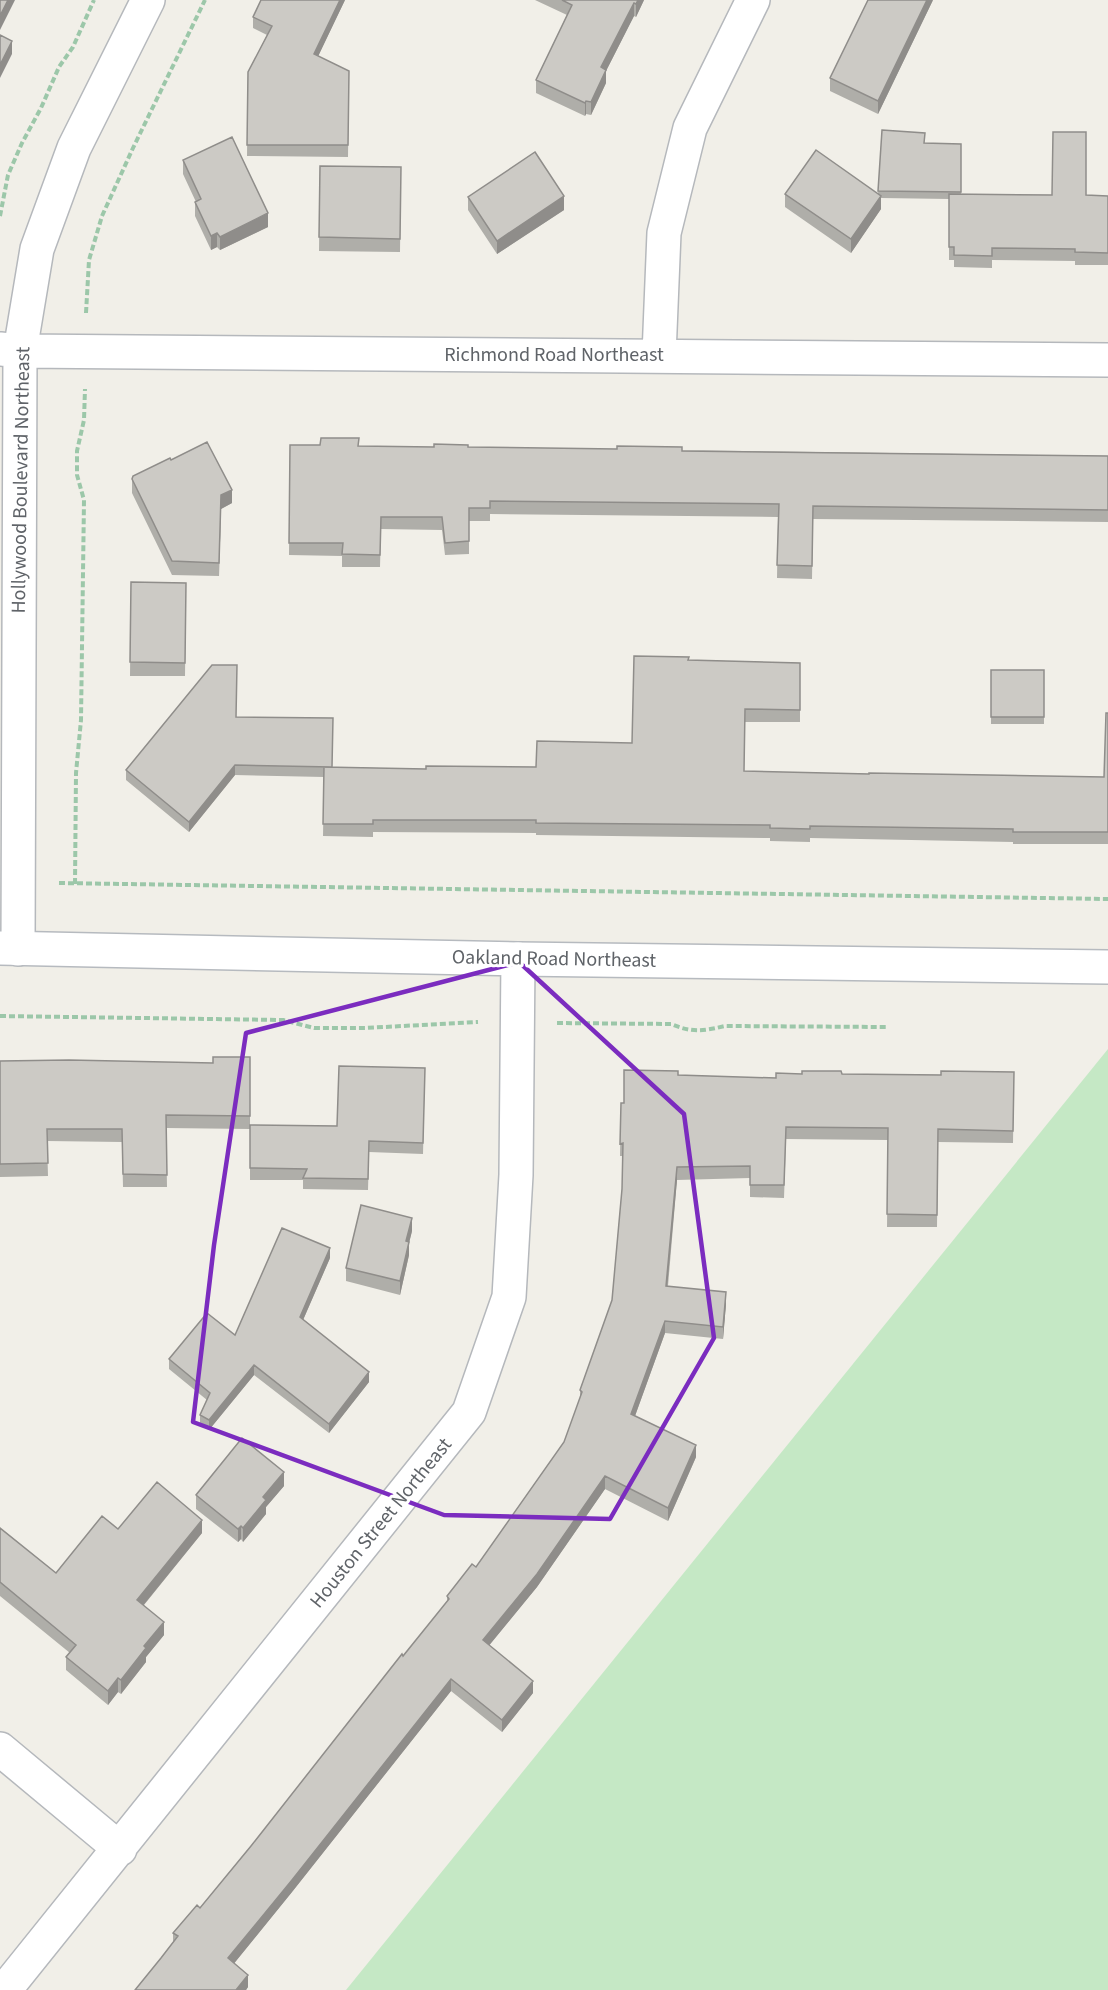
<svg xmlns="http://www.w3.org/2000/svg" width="1108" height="1990" font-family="'Source Sans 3',sans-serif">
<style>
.green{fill:#c5e8c5}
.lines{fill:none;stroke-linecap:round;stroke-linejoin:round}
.minor-casing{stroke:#b5b8bc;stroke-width:36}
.secondary-casing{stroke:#b6babf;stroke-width:36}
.path{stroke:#9cc7a9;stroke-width:4;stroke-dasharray:6 3;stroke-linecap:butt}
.minor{stroke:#fff;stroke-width:33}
.secondary{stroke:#fff;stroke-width:33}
.wall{fill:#afaea9}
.shaded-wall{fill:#8f8d8a}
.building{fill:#cccac5;stroke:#8f8d8a;stroke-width:1.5}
.marked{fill:none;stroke:#7b2cbf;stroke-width:4.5;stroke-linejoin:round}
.labels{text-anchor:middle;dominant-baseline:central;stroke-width:6;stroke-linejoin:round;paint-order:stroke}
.street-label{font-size:20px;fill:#5f6368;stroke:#fff}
</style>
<rect width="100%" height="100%" fill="#f1efe8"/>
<path class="green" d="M 1108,1049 L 1108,1990 L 346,1990 Z"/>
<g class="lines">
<g class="minor-casing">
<path id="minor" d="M 0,349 L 20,351 L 1108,360
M 659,355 L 664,233 L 690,128 L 753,0
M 18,949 L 20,351 L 37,249 L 74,148 L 148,0
M 0,1749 L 120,1849
M 1,1990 L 12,1981 L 469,1412 L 509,1297 L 516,1175 L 518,959"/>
</g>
<g class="secondary-casing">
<path id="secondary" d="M 0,948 L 518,959 L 1108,967"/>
</g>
<path class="path" d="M 0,216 L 8,175 L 22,143 L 41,108 L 59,67 L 73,47 L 94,0
M 86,313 L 89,260 L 102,216 L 133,148 L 205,0
M 59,883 L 1108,899
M 75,884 L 76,773 L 81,720 L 84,500 L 77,475 L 77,451 L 84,420 L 85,389
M 0,1016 L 283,1020 L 314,1028 L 365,1028 L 478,1022
M 557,1023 L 671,1024 C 692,1033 703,1031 725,1026 L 887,1027"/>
<use href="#minor" class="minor"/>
<use href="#secondary" class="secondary"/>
</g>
<path class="wall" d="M 345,0 L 318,56 L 349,71 L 348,157 L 247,156 L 248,72 L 267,35 L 253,28 L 253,17 Z
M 535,0 L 644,0 L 636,17 L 634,16 L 606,71 L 606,83 L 591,115 L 586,114 L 585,116 L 536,93 L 536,80 L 567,15 Z
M 933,0 L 878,114 L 830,91 L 830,78 Z
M 882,130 L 925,143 L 961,144 L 961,194 L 1108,196 L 1108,265 L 1075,265 L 1075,261 L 992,260 L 992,268 L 954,267 L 954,260 L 949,260 L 949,199 L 881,198 L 881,209 L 851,253 L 785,207 L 785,194 L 878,194 Z
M 183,160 L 268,227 L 220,250 L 217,247 L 211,250 L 195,216 L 195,202 L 196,202 L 183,174 Z
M 320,166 L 401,167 L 400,252 L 319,251 Z
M 468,197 L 564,210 L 497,254 L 468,210 Z
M 290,445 L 1108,456 L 1108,522 L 813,519 L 812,579 L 777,578 L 778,517 L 490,514 L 490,521 L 469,521 L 469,554 L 445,555 L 442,530 L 381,529 L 380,567 L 342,567 L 342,556 L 289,555 Z
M 171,460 L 232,503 L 221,509 L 219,576 L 172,575 L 132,493 L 132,479 Z
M 131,582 L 186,583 L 185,676 L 130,676 Z
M 688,660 L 800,663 L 800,722 L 745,722 L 744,771 L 869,774 L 1104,777 L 1108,713 L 1108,844 L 1013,844 L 1013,842 L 810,838 L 810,842 L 770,841 L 770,838 L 536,835 L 536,833 L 373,832 L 373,837 L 323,836 L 324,777 L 235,775 L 189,832 L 126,780 L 126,770 L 236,717 L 332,767 L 426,769 L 536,767 L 632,743 Z
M 991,670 L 1044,670 L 1044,724 L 991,724 Z
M 250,1057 L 250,1129 L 166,1128 L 167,1187 L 123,1187 L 122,1142 L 47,1141 L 48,1176 L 0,1177 L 0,1061 L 213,1063 Z
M 425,1068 L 423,1154 L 369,1152 L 368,1190 L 303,1189 L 303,1180 L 250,1180 L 250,1125 L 337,1126 Z
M 1014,1072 L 1013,1143 L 938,1142 L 937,1227 L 887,1227 L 888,1140 L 786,1139 L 784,1198 L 750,1197 L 750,1178 L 677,1180 L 668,1286 L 726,1304 L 723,1339 L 665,1333 L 635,1416 L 696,1457 L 668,1521 L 605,1489 L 537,1587 L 489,1645 L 533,1693 L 502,1732 L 451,1691 L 292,1892 L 234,1963 L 248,1987 L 246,1990 L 135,1990 L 161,1958 L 173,1942 L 173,1933 L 200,1908 L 251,1846 L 447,1602 L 447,1596 L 476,1567 L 564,1442 L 580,1399 L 580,1390 L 612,1300 L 622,1189 L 623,1156 L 620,1156 L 621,1103 L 624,1103 L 678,1075 L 776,1078 L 842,1074 L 941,1075 Z
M 412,1231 L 409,1243 L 409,1255 L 400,1295 L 346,1281 L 346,1268 Z
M 330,1258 L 303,1320 L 369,1382 L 329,1433 L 254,1375 L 209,1430 L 200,1424 L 200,1415 L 207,1400 L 169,1369 L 169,1359 L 235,1335 Z
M 284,1486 L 266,1507 L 266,1514 L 243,1542 L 241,1539 L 238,1542 L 196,1509 L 196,1495 Z
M 0,1528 L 56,1573 L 118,1529 L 202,1533 L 144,1605 L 164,1635 L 146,1657 L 146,1662 L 121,1694 L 118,1692 L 108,1705 L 66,1670 L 66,1657 L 70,1653 L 0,1596 Z"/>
<path class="shaded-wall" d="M 8,0 L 15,0 L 0,30 L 0,16 Z
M 340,0 L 345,0 L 314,65 L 314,54 Z
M 638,0 L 644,0 L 636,17 L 636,4 Z
M 927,0 L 933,0 L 878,114 L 878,101 Z
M 634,3 L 634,16 L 606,71 L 606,83 L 591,115 L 591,102 L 601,67 Z
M 12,41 L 12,54 L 0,78 L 0,65 Z
M 586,101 L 586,114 L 585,116 L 585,103 Z
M 564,196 L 564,210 L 497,254 L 497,241 Z
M 881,196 L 881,209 L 851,253 L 851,239 Z
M 268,213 L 268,227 L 220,250 L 220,237 Z
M 217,233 L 217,247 L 211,250 L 211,236 Z
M 232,490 L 232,503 L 221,509 L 219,576 L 221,495 Z
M 235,765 L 235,775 L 189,832 L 189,822 Z
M 677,1167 L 677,1180 L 666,1299 L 666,1286 Z
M 412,1218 L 412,1231 L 409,1243 L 409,1255 L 400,1295 L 400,1281 L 406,1241 Z
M 330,1248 L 330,1258 L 300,1327 L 300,1317 Z
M 726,1292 L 726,1304 L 723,1339 L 723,1327 Z
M 665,1321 L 665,1333 L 631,1427 L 631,1414 Z
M 254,1365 L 254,1375 L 209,1430 L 209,1420 Z
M 369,1372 L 369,1382 L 329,1433 L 329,1424 Z
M 696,1445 L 696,1457 L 668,1521 L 668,1508 Z
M 284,1472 L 284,1486 L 266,1507 L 266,1514 L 243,1542 L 243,1528 L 263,1497 Z
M 605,1476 L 605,1489 L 537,1587 L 483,1653 L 483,1640 Z
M 202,1520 L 202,1533 L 137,1613 L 137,1600 Z
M 241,1526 L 241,1539 L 238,1542 L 238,1529 Z
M 164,1622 L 164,1635 L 146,1657 L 146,1662 L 121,1694 L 121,1680 L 144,1646 Z
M 118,1678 L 118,1692 L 108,1705 L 108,1691 Z
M 451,1679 L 451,1691 L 292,1892 L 228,1971 L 228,1958 Z
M 533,1681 L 533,1693 L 502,1732 L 502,1720 Z
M 248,1975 L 248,1987 L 246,1990 L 236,1990 Z"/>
<path class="building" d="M 0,0 L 8,0 L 0,16 Z
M 261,0 L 340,0 L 314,54 L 349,71 L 348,145 L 247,145 L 248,72 L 272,26 L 253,17 Z
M 562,0 L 638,0 L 636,4 L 634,3 L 601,67 L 606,70 L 591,102 L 586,101 L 585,103 L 536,80 L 572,5 Z
M 868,0 L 927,0 L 878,101 L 830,78 Z
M 0,35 L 12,41 L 0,65 Z
M 882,130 L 925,133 L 924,143 L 961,144 L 961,192 L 878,191 Z
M 1053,132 L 1086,132 L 1086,195 L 1108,196 L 1108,253 L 1075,252 L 1075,249 L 992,248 L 992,256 L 954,255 L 954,247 L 949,247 L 949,194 L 1052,195 Z
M 232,137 L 268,213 L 220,237 L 217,233 L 211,236 L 195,202 L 201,199 L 183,160 Z
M 816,150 L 881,196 L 851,239 L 785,194 Z
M 535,152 L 564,196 L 497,241 L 468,197 Z
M 320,166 L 401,167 L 400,239 L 319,237 Z
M 321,438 L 359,438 L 358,446 L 434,447 L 434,444 L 468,445 L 468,447 L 617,449 L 617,446 L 682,447 L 682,451 L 1108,456 L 1108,510 L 813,506 L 812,566 L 777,565 L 779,504 L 490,501 L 490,508 L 469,508 L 469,541 L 445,543 L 442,517 L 381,517 L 380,555 L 342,554 L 343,543 L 289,543 L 290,445 L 320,445 Z
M 207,442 L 232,490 L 221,495 L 219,563 L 172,561 L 132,479 L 133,476 L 170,458 L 171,460 Z
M 131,582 L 186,583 L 185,663 L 130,662 Z
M 634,656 L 689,657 L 688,660 L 800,663 L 800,710 L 745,709 L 744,771 L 869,774 L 869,773 L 1104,777 L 1106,713 L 1108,713 L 1108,832 L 1013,832 L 1013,829 L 810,826 L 810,829 L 770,828 L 770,825 L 536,823 L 536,820 L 373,820 L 373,824 L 323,824 L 324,767 L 426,769 L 426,766 L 536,767 L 537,741 L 632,743 Z
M 212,665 L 237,665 L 236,717 L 333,718 L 332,767 L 235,765 L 189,822 L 126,770 Z
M 991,670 L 1044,670 L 1044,717 L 991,717 Z
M 213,1057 L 250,1057 L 250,1116 L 166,1115 L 167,1175 L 123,1174 L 122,1129 L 47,1129 L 48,1163 L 0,1164 L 0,1061 L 69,1060 L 213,1063 Z
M 339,1066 L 425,1068 L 423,1143 L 369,1141 L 368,1179 L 303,1178 L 307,1169 L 250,1168 L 250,1125 L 337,1126 Z
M 624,1070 L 678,1071 L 678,1075 L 776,1078 L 776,1073 L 802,1074 L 802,1071 L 841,1071 L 842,1074 L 941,1075 L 941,1071 L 1014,1072 L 1013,1131 L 938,1129 L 937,1215 L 887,1214 L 888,1128 L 786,1127 L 784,1185 L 750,1185 L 750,1166 L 677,1167 L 666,1286 L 726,1292 L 723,1327 L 665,1321 L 631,1414 L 696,1445 L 668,1508 L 605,1476 L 537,1574 L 483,1640 L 533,1681 L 502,1720 L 451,1679 L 292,1880 L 228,1958 L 248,1975 L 236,1990 L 135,1990 L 161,1958 L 178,1936 L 173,1933 L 197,1905 L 200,1908 L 251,1846 L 402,1654 L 403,1656 L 449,1599 L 447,1596 L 472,1564 L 476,1567 L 564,1442 L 582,1392 L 580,1390 L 612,1300 L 622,1189 L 623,1143 L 620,1144 L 621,1103 L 624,1103 Z
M 361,1205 L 412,1218 L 406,1241 L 409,1242 L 400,1281 L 346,1268 Z
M 282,1228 L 330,1248 L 300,1317 L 369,1372 L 329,1424 L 254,1365 L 209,1420 L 200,1415 L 210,1393 L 169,1359 L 207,1313 L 235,1335 Z
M 242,1438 L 284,1472 L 263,1497 L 266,1500 L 243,1528 L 241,1526 L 238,1529 L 196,1495 Z
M 157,1482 L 202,1520 L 137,1600 L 164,1622 L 144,1646 L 146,1648 L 121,1680 L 118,1678 L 108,1691 L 66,1657 L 76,1645 L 0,1582 L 0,1528 L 56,1573 L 102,1516 L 118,1529 Z"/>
<path class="marked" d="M 519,962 L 684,1114 L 714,1338 L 610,1519 L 444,1515 L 193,1422 L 214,1245 L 246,1033 Z"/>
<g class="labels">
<g class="street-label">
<text x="554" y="355">Richmond Road Northeast</text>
<text transform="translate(21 480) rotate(-89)">Hollywood Boulevard Northeast</text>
<text transform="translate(554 959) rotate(1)">Oakland Road Northeast</text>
<text transform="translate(381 1523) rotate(-51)">Houston Street Northeast</text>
</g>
</g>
</svg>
